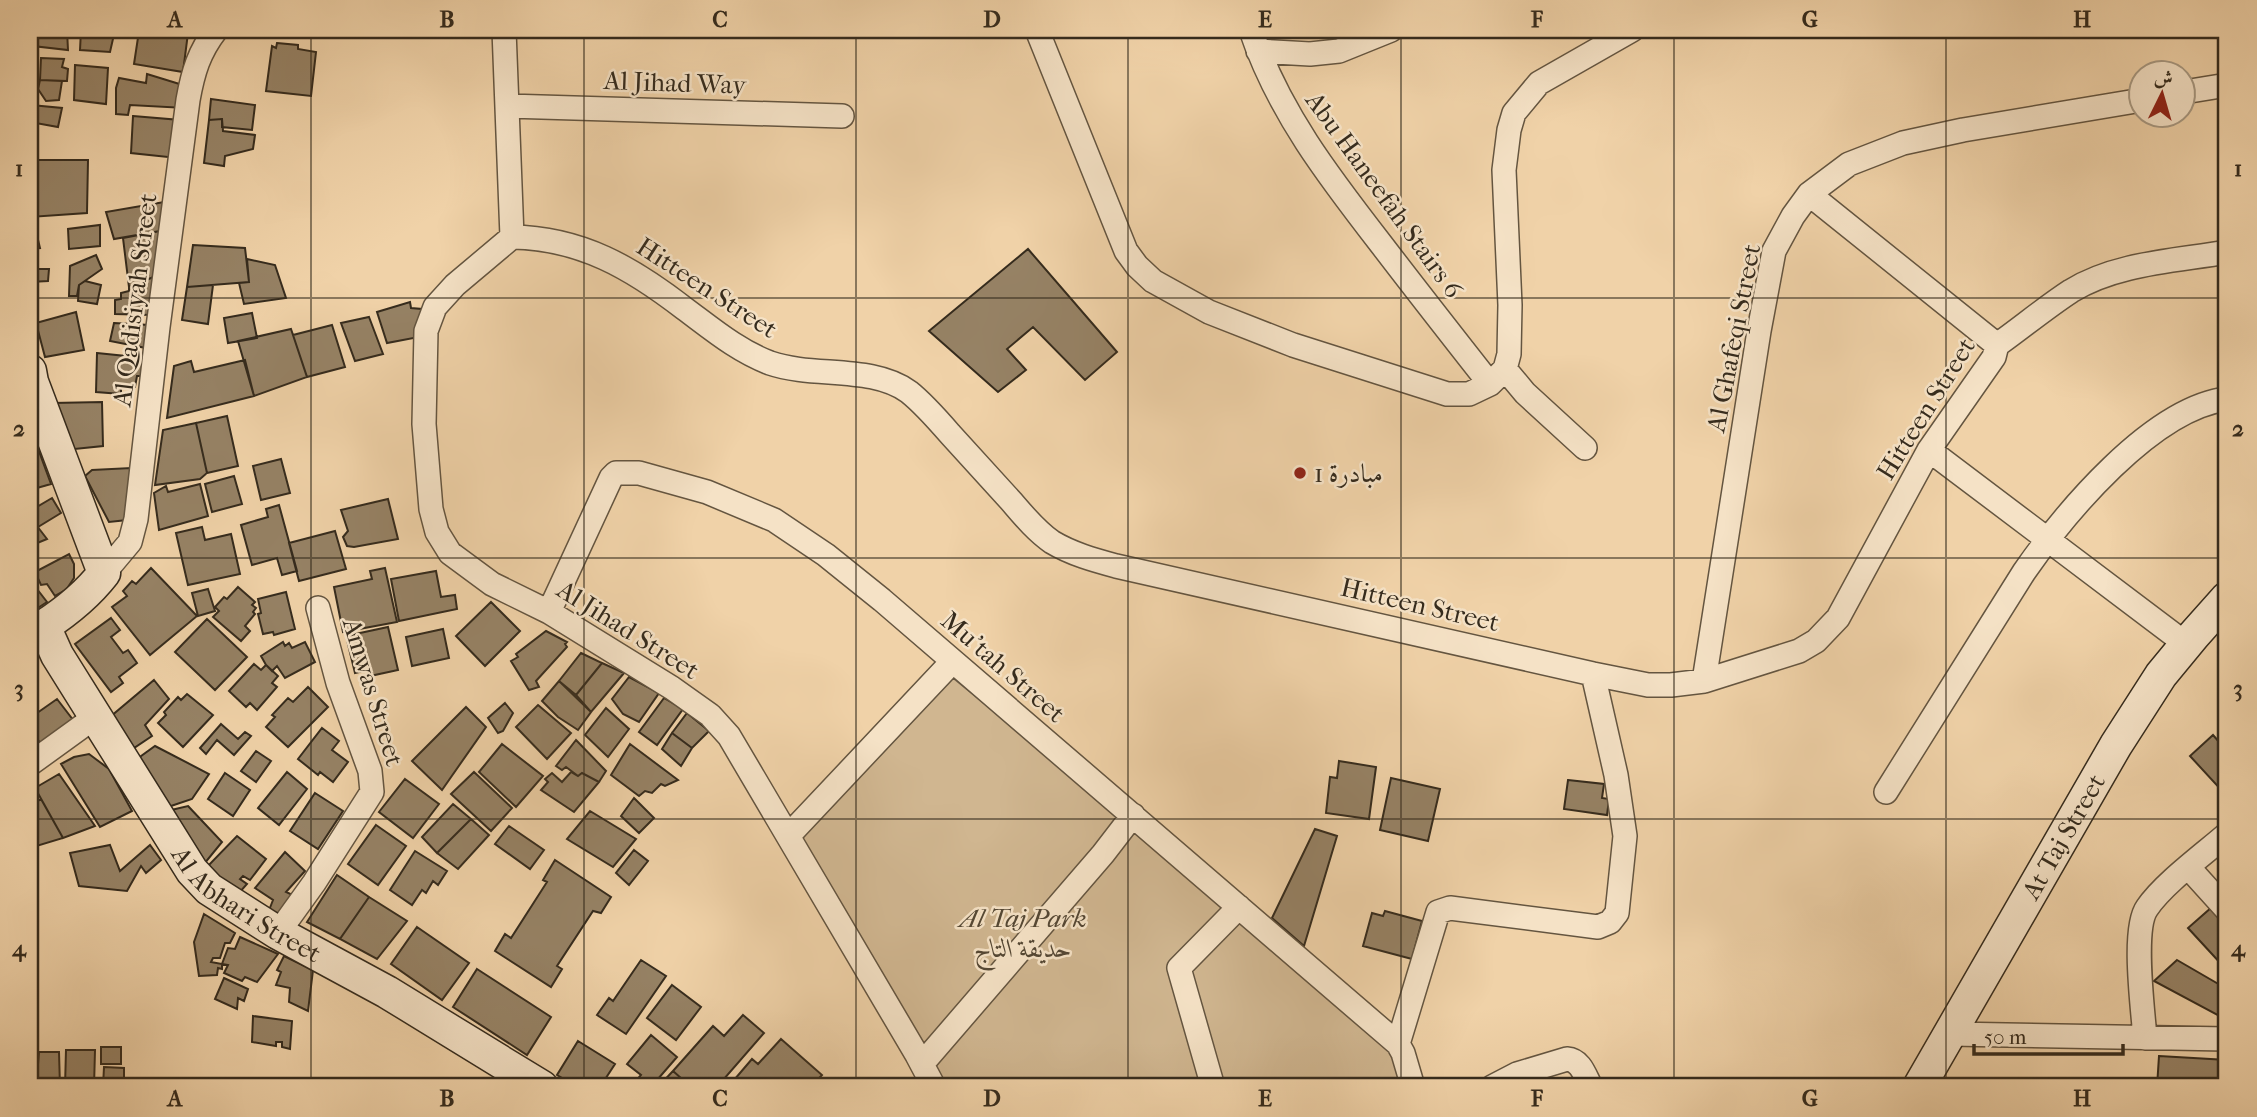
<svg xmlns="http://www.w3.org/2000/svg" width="2257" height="1117" font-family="'IM FELL French Canon',Amiri,serif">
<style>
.green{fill:#d0b690;stroke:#827056;stroke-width:2}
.building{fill:#968265;stroke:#352b1d;stroke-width:2}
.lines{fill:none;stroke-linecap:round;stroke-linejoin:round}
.street-casing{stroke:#645540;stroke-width:26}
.secondary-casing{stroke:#352b1d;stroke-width:35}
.street{stroke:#f5e2c6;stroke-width:23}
.secondary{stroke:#f5e2c6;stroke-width:32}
.grid{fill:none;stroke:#352b1d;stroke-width:2;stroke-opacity:0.55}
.poi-dot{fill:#8f2418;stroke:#f5e2c6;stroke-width:2.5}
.labels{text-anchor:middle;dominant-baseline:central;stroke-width:5;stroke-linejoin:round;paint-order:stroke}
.street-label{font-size:26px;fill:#352b1d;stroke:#f5e2c6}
.poi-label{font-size:26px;fill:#352b1d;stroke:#f5e2c6;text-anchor:start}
.park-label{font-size:26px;font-style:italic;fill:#544734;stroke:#f5e2c6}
.neatline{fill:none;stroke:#352b1d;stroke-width:2.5}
.grid-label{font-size:23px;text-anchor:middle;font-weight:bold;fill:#352b1d}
</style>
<rect width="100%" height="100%" fill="#f0d2a8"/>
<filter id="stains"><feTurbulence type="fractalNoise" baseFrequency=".00286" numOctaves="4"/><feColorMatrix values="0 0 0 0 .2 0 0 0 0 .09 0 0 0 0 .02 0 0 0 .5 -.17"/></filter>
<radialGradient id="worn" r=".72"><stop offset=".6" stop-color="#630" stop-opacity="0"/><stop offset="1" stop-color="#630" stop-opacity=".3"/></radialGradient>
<path class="green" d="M 952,677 L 1131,822 L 1398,1048 L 1406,1087 L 931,1087 L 789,839 Z"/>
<path class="building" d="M 34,30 L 67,30 L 68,50 L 33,46 Z
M 81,30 L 115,30 L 110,52 L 80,50 Z
M 139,31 L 188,33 L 183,72 L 134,64 Z
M 277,43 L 298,45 L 298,49 L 316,52 L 311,96 L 266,91 L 272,46 L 276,48 Z
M 41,58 L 64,59 L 62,67 L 68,69 L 67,81 L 40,80 Z
M 75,65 L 108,68 L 106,104 L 74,100 Z
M 147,74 L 186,86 L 185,108 L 130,105 L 128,115 L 116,114 L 116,88 L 119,78 L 146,83 Z
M 40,80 L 62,81 L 59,100 L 46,101 L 38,89 Z
M 211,99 L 255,105 L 252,130 L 222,127 L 222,119 L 209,120 Z
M 31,105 L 62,108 L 58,127 L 30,122 Z
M 133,116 L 180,120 L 177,158 L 131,153 Z
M 222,119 L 223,131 L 255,135 L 253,149 L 225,156 L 224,166 L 204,163 L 209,120 Z
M 30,160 L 88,160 L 87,213 L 30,217 Z
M 170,201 L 160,231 L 114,239 L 106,212 Z
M 34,223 L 40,248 L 30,249 L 30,224 Z
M 100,225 L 100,246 L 69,249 L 68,229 Z
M 160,231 L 156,276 L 129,287 L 123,238 Z
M 193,245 L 245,248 L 249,282 L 187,287 Z
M 1028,249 L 1117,352 L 1085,380 L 1033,327 L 1007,349 L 1026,370 L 998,392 L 929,331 Z
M 96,255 L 102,269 L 79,285 L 77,296 L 69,296 L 70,266 Z
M 247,259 L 275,265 L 286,298 L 244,304 L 239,283 L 249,282 Z
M 30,269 L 49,269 L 48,281 L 30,282 Z
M 156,276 L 152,315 L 115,314 L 115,300 L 121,299 L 121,293 L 129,291 L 129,287 Z
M 85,281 L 101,285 L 97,304 L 78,301 L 79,285 Z
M 213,285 L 208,324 L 182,320 L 187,287 Z
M 410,302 L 411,308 L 422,309 L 419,337 L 387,343 L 377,312 Z
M 76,312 L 84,350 L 45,357 L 36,323 Z
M 252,313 L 257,338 L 228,343 L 224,318 Z
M 369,317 L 383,354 L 355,361 L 341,323 Z
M 114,323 L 149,325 L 146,348 L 110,341 Z
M 332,325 L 345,367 L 307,377 L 293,335 Z
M 291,329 L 307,377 L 254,396 L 238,341 Z
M 97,353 L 145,358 L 145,376 L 137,376 L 135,387 L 121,386 L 121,394 L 96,392 Z
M 245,360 L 254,396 L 167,418 L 174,366 L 191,361 L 194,372 Z
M 102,402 L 103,446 L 65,450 L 53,403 Z
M 227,416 L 238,466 L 207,473 L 196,423 Z
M 196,423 L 207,473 L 200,479 L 155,485 L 163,430 Z
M 30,427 L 51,484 L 30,490 Z
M 281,459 L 290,493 L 261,500 L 253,466 Z
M 131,468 L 127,520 L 109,522 L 85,476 L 92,470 Z
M 234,476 L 242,504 L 212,512 L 205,484 Z
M 200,484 L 208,516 L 159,530 L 154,493 L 166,486 L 168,492 Z
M 52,498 L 61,513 L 38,527 L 30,517 L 30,511 Z
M 388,499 L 398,539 L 354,547 L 347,546 L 343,537 L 348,531 L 341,510 Z
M 279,505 L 297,571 L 282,575 L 277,558 L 252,565 L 241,525 L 268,517 L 266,509 Z
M 30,517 L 47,539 L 30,546 Z
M 202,527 L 205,540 L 231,534 L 240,574 L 188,585 L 176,533 Z
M 335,531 L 346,569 L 299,581 L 289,543 Z
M 69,554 L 74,564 L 74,578 L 66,590 L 55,596 L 47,584 L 41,585 L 35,572 Z
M 151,568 L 197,616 L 150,655 L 112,607 L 127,596 L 123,591 L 132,581 L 136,584 Z
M 385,568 L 397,622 L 343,632 L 334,587 L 372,579 L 370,571 Z
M 436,571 L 441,597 L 455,595 L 457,609 L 399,621 L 391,579 Z
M 30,580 L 47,602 L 30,613 Z
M 238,587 L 255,602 L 252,605 L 256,608 L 253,612 L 255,614 L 245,626 L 250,631 L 241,641 L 213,617 L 219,611 L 215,607 L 224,597 L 227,599 Z
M 208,589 L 215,611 L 198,616 L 192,593 Z
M 286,592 L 295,629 L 274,635 L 273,632 L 263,634 L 258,614 L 261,613 L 258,599 Z
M 491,602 L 520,631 L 485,666 L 456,636 Z
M 111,618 L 120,630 L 111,637 L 123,653 L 128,650 L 137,663 L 119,677 L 123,683 L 111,692 L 75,644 Z
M 207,619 L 247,657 L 215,690 L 175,652 Z
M 388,627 L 398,670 L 370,676 L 368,670 L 355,673 L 346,636 Z
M 443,629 L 449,658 L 412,666 L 406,637 Z
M 546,631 L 567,642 L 565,644 L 567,647 L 536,681 L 539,687 L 529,690 L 511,661 L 518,657 L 516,654 Z
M 283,642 L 285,646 L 289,643 L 292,648 L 305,642 L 315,662 L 285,678 L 277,666 L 272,671 L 266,665 L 261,656 Z
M 581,653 L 602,663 L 576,695 L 559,681 Z
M 602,663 L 624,673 L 591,712 L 576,695 Z
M 254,664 L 261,670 L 266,665 L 278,676 L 272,683 L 277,687 L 257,710 L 250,703 L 246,707 L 229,691 Z
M 629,677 L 659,693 L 639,722 L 623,714 L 612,699 Z
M 154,680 L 169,699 L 145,725 L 152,736 L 131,750 L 110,717 Z
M 559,681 L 591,712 L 578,730 L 558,717 L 542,701 Z
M 308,687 L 328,707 L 288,747 L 266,727 L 275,717 L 272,715 L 288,698 L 293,702 Z
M 187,694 L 213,715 L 183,747 L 158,723 L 166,715 L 164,712 L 178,697 L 181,700 Z
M 664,698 L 683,709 L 657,745 L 639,732 Z
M 57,699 L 77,725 L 44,749 L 30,728 L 30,718 Z
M 505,703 L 513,713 L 503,731 L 498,733 L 488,718 Z
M 538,705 L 571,733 L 547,759 L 516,727 Z
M 466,707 L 486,727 L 442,790 L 412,761 Z
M 606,708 L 629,729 L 608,757 L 585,735 Z
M 687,713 L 709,731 L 692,748 L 672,733 Z
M 221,724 L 238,739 L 245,732 L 251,736 L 234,755 L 217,740 L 206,754 L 200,748 Z
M 322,728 L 339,741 L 332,750 L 348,762 L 333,782 L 320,772 L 318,775 L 298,759 Z
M 672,733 L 692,748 L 681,766 L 662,749 Z
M 2213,735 L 2227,751 L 2227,791 L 2224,793 L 2190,756 Z
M 576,740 L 606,771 L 599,782 L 582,773 L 578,776 L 566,767 L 562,770 L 556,766 Z
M 502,744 L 543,776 L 516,807 L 479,772 Z
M 630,744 L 678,780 L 665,786 L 661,784 L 652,793 L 645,791 L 639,796 L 611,775 Z
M 155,746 L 209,774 L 192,799 L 165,808 L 137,759 Z
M 256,751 L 271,761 L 256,782 L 241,771 Z
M 89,754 L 109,769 L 132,811 L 100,827 L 61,764 L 74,757 Z
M 1339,761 L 1376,767 L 1369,819 L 1326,813 L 1330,777 L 1337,778 Z
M 287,772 L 307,789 L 279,825 L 258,808 Z
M 474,772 L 512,808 L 491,831 L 451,794 Z
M 571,772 L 578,776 L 582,773 L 599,782 L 574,812 L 541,790 L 548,782 L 545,779 L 552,773 L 562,782 Z
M 225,773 L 250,790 L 233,816 L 208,799 Z
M 59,774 L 95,826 L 63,838 L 35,788 Z
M 1391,778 L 1440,789 L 1428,841 L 1380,830 Z
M 405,779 L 439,804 L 413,838 L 379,812 Z
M 1568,780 L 1604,784 L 1602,798 L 1609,799 L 1607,815 L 1564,809 Z
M 30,792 L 35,803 L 41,799 L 63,838 L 30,848 Z
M 315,793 L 343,811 L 318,849 L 290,831 Z
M 634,798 L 654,818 L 639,833 L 621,816 Z
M 453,804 L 471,819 L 437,853 L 422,837 Z
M 188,806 L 222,842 L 200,869 L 167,811 Z
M 590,811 L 636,839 L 613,867 L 567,839 Z
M 471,819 L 489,835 L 458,869 L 437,853 Z
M 376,825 L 406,846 L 378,885 L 348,864 Z
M 509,826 L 544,850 L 530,869 L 495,844 Z
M 1315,829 L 1337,836 L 1304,946 L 1272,918 Z
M 237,836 L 266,859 L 250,880 L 243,876 L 240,879 L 247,884 L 239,893 L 204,870 Z
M 110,845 L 120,871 L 150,845 L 161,860 L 146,873 L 141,866 L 127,891 L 79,886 L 70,853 Z
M 634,850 L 648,861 L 629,885 L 616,873 Z
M 415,851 L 447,871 L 438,885 L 433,881 L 426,893 L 422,890 L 412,905 L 390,890 Z
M 285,852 L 305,871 L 286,892 L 301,899 L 277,915 L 268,913 L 273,900 L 255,888 Z
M 555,860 L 611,897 L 601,913 L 593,911 L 557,966 L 562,969 L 551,987 L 495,951 L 505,934 L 511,938 L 547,882 L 543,880 Z
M 337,875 L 369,897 L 340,939 L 307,922 Z
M 369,897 L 407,921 L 377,959 L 340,939 Z
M 2212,907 L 2227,925 L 2227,962 L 2223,966 L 2188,928 Z
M 1385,911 L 1422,921 L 1412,959 L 1363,946 L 1372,913 L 1383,916 Z
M 204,914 L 235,933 L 230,943 L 225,943 L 220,958 L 213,958 L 211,962 L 222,964 L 222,969 L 218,968 L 217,975 L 199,976 L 194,942 Z
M 417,927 L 469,963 L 442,1000 L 391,964 Z
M 240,937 L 278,954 L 257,982 L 245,977 L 242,981 L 224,973 L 228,965 L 222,964 L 228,948 L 235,949 Z
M 284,956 L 313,970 L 308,1011 L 289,1002 L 290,988 L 276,985 L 281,972 L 277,970 Z
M 641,960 L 666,976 L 626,1034 L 597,1015 L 609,998 L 613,1001 Z
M 2177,960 L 2227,989 L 2227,1020 L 2154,981 Z
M 477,969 L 551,1017 L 527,1055 L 453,1007 Z
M 224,978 L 248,989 L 244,1001 L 238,998 L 237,1009 L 215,999 Z
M 672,985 L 701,1007 L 676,1040 L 647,1018 Z
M 743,1015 L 764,1033 L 717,1087 L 691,1087 L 673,1071 L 713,1026 L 724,1036 Z
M 253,1016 L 292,1021 L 290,1049 L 282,1047 L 282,1042 L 276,1042 L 276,1046 L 252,1042 Z
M 651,1035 L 677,1057 L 651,1087 L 643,1087 L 636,1081 L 641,1075 L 627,1064 Z
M 781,1039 L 822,1075 L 811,1087 L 728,1087 L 752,1059 L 758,1064 Z
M 578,1041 L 615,1064 L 600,1087 L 578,1087 L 557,1075 Z
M 101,1047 L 121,1047 L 121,1064 L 101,1064 Z
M 66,1050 L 95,1050 L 94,1087 L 65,1087 Z
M 39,1052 L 59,1052 L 60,1087 L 30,1087 L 30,1064 L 38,1064 Z
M 2159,1056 L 2227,1060 L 2227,1087 L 2157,1087 Z
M 104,1067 L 124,1068 L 124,1087 L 103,1087 Z
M 673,1071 L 691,1087 L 658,1087 Z"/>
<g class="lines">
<g class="street-casing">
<path id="street" d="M 504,30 L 512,237
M 1037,30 L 1126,251 L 1137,266 L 1153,281 L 1209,312 L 1293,345 L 1447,394 L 1469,394 L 1490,384 L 1505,369 L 1509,354 L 1510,305 L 1504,170 L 1509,130 L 1514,113 L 1539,83 L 1632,30
M 1251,30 C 1278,111 1329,177 1381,244 C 1417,291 1453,337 1490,384
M 1258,51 L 1310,54 L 1339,51 L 1391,30
M 2184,92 L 2227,85
M 507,106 L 842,116
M 1809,194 L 1997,345
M 512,237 C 581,238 632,268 685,309 C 712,329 738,351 770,363 C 814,378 872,365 909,392 C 924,404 937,419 950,434 C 970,456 990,478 1011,501 C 1023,515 1036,531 1052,542 C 1072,554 1094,560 1116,566 L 1593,674 L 1648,685 L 1671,685 L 1704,681 L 1799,651 L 1816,641 L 1838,618 L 1929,450 L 1994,357 L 1997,345 C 2021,328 2045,308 2071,291 C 2116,263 2176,261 2227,252
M 512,237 L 455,285 L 435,307 L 426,331 L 424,424 L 431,509 L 437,532 L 450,553 L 492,584 L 549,612 L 672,688 L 710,715 L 729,736 L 917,1055 L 934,1087
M 1505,369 L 1525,393 L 1585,448
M 1929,450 L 2186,644
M 104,573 L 130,542 L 136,519 L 158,327 L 188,100 C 193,72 199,52 216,30
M 549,612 L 611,478 L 616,473 L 639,473 L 707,492 L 774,520 L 826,555 L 882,600 L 1398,1044 L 1403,1053 L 1413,1087
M 1704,681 L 1759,331 L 1774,251 L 1793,216 L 1809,194 L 1849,164 L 1903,143 L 1963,130 L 2142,100
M 30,764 L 95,717
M 1886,792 L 2024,572 C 2065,513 2152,408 2227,399
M 789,835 L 952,662
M 2189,868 L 2227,910
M 278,933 L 314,883 L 372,792 L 370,771 L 338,683 L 318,608
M 1951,1034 L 2227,1039
M 2145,1038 C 2143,1010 2132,929 2147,908 C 2163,884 2204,854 2227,834
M 1398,1044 L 1438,912 L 1450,908 L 1598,927 L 1610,922 L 1617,913 L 1625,836 L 1616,775 L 1593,674
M 922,1064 L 1103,854 L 1133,815
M 1213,1087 L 1179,968 L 1239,907
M 1492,1087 L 1517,1074 L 1567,1059 C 1581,1060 1585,1076 1591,1087"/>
</g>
<g class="secondary-casing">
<g id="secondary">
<path id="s1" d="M 30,371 L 32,382 L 104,573 C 87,595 67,611 44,626 L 57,655 L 192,871 L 209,889 L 278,933 L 387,992 L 542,1087"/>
<path id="s2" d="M 1919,1087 L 2116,745 L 2161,675 L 2194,635 L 2227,598"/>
</g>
</g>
<use href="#street" class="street"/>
<use href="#secondary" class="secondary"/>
</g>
<path class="grid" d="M 311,30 L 311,1087M 584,30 L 584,1087M 856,30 L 856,1087M 1128,30 L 1128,1087M 1401,30 L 1401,1087M 1674,30 L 1674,1087M 1946,30 L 1946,1087M 30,298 L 2227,298M 30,558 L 2227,558M 30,819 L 2227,819"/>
<circle class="poi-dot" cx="1300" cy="473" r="7"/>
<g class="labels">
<g class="street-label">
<text transform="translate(675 83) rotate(2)">Al Jihad Way</text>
<text transform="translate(1384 195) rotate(54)">Abu Haneefah Stairs 6</text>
<text transform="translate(707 288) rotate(33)">Hitteen Street</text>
<text transform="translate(135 300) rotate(-83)">Al Qadisiyah Street</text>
<text transform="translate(1734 338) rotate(-79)">Al Ghafeqi Street</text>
<text transform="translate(1926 409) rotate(-58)">Hitteen Street</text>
<text transform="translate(1420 605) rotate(13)">Hitteen Street</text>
<text transform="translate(628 630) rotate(32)">Al Jihad Street</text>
<text transform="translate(1003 667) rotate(41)">Mu'tah Street</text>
<text transform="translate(373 692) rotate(73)">Amwas Street</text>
<text stroke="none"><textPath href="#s2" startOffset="289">At Taj Street</textPath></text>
<text stroke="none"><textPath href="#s1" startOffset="646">Al Abhari Street</textPath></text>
</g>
<g class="poi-label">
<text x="1314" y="473">مبادرة 1</text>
</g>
<g class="park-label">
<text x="1023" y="918">Al Taj Park<tspan x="1023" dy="30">حديقة التاج</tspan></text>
</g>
</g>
<rect width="2257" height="1117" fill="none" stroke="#f0d2a8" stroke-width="77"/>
<g transform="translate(2162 94) rotate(5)"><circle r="33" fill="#f5e2c6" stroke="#a89982" stroke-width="2"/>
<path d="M0-5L12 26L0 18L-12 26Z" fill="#8f2418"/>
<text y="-10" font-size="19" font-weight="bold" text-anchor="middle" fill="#352b1d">ش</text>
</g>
<path d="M1974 1044v10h149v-10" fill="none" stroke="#352b1d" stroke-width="3.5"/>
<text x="1984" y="1044" font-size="21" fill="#352b1d" stroke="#f5e2c6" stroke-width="5" paint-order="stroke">50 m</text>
<rect x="38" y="38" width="2180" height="1040" class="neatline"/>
<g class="grid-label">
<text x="175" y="27">A</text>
<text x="447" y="27">B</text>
<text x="720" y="27">C</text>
<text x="992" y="27">D</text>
<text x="1265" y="27">E</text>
<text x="1537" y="27">F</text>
<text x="1810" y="27">G</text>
<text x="2082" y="27">H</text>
<text x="19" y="176">1</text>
<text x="2238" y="176">1</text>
<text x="19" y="436">2</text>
<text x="2238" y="436">2</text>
<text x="19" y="696">3</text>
<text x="2238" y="696">3</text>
<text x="19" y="956">4</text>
<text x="2238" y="956">4</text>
<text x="175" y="1106">A</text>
<text x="447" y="1106">B</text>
<text x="720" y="1106">C</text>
<text x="992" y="1106">D</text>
<text x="1265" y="1106">E</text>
<text x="1537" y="1106">F</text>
<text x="1810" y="1106">G</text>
<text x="2082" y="1106">H</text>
</g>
<rect width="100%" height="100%" filter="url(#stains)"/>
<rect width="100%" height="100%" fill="url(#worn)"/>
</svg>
